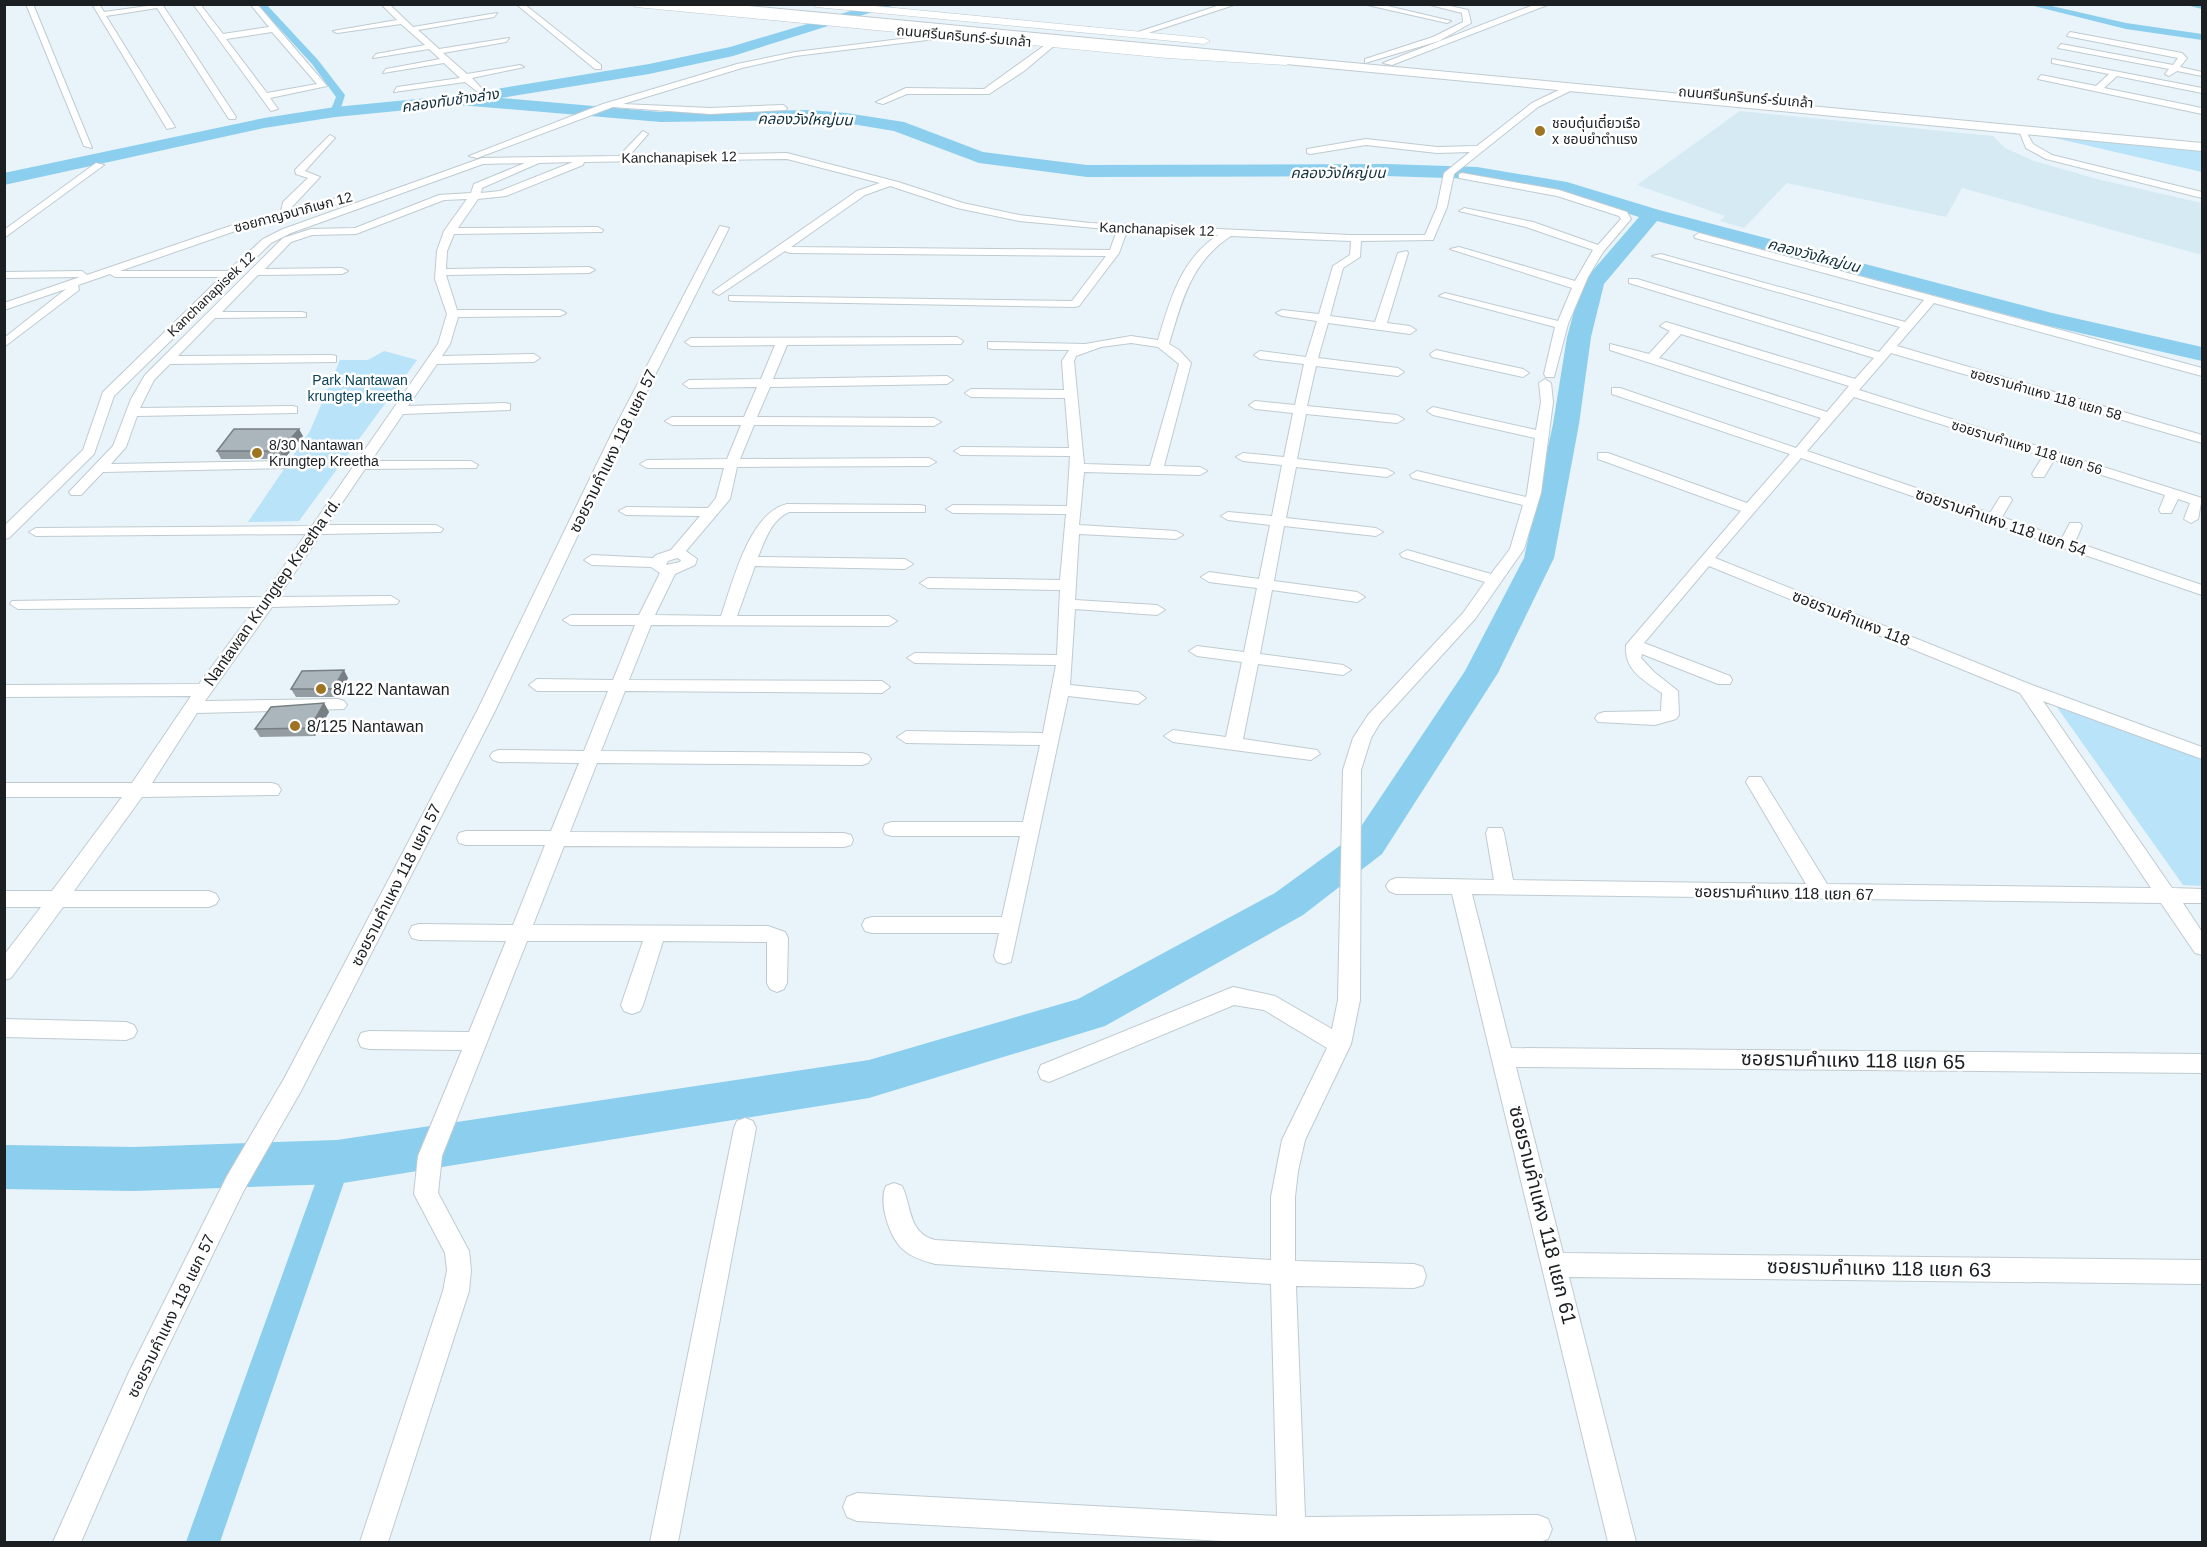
<svg xmlns="http://www.w3.org/2000/svg" width="2207" height="1547" font-family="Arial,'Noto Sans Thai',sans-serif">
<style>
.built{fill:#d6eaf4}
.green{fill:#b9e3f8}
.lines{fill:none;stroke-linecap:round;stroke-linejoin:round}
.canal{fill:#8bceee;fill-rule:evenodd}
.river{fill:#8bceee;fill-rule:evenodd}
.minor-casing{stroke:#bfcbd1;stroke-width:2}
.tertiary-casing{stroke:#bfcbd1;stroke-width:2}
.secondary-casing{stroke:#bfcbd1;stroke-width:1}
.primary-casing{stroke:#bfcbd1;stroke-width:2}
.minor{fill:#fff;fill-rule:evenodd}
.tertiary{fill:#fff;fill-rule:evenodd}
.secondary{fill:#fff;fill-rule:evenodd}
.primary{fill:#fff;fill-rule:evenodd}
.wall{fill:#939da2}
.shaded-wall{fill:#787f84}
.building{fill:#abb6bc;stroke:#787f84;stroke-width:1.5}
.poi-dot{fill:#9e7423;stroke:#fff;stroke-width:2}
.labels{text-anchor:middle;dominant-baseline:central;stroke-width:5;stroke-linejoin:round;paint-order:stroke}
.far-street-label{font-size:14px;fill:#1b1f21;stroke:#fff}
.far-poi-label{font-size:14px;fill:#1b1f21;stroke:#fff;text-anchor:start}
.far-park-label{font-size:14px;fill:#094359;stroke:#fff}
.far-water-label{font-size:15px;font-style:italic;fill:#102f3d;stroke:#fff}
.street-label{font-size:16px;fill:#1b1f21;stroke:#fff}
.poi-label{font-size:16px;fill:#1b1f21;stroke:#fff;text-anchor:start}
.near-street-label{font-size:20px;fill:#1b1f21;stroke:#fff}
</style>
<rect width="100%" height="100%" fill="#e8f4fa"/>
<path class="built" d="M 1740,111 L 1993,136 L 2005,148 L 2034,161 L 2097,179 L 2202,203 L 2202,255 L 1962,188 L 1946,217 L 1787,183 L 1744,228 L 1720,221 L 1725,216 L 1637,185 Z"/>
<path class="green" d="M 2046,136 L 2202,151 L 2202,172 Z
M 384,351 L 417,360 L 299,521 L 248,522 L 310,431 L 340,360 L 368,360 Z
M 2054,703 L 2202,758 L 2202,886 L 2183,885 Z"/>
<g class="lines">
<path class="canal" d="M 257,4 L 266,4 L 318,60 L 345,95 L 339,114 L 330,112 L 336,97 L 312,64 Z
M 2026,4 L 2043,4 L 2126,23 L 2202,34 L 2202,40 L 2126,29 Z
M 2182,4 L 2202,4 L 2202,9 Z
M 337,1149 L 347,1153 L 351,1162 L 220,1542 L 186,1542 L 323,1162 L 327,1153 Z"/>
<path class="river" d="M 874,4 L 898,4 L 733,56 L 649,74 L 501,98 L 661,112 L 809,110 L 846,113 L 904,122 L 983,152 L 1087,165 L 1386,164 L 1477,167 L 1567,182 L 1659,210 L 2052,313 L 2202,347 L 2202,361 L 2041,324 L 1657,221 L 1604,284 L 1591,337 L 1579,424 L 1554,558 L 1498,673 L 1382,854 L 1303,915 L 1105,1026 L 869,1098 L 337,1184 L 134,1191 L 4,1189 L 4,1145 L 134,1147 L 337,1140 L 869,1060 L 1078,999 L 1275,893 L 1356,834 L 1465,671 L 1524,558 L 1553,424 L 1567,337 L 1582,283 L 1639,217 L 1564,193 L 1477,179 L 1386,176 L 1087,177 L 979,163 L 894,131 L 846,123 L 809,120 L 661,122 L 459,105 L 335,117 L 264,128 L 4,185 L 4,173 L 264,118 L 335,107 L 459,95 L 649,64 L 730,47 Z"/>
<g class="minor-casing">
<path id="minor" d="M 26,4 L 33,4 L 92,148 L 84,146 Z
M 92,4 L 99,4 L 104,12 L 162,4 L 236,117 L 235,119 L 229,119 L 157,8 L 106,16 L 175,127 L 167,129 Z
M 193,4 L 200,4 L 223,34 L 269,27 L 250,4 L 257,4 L 327,86 L 270,98 L 278,109 L 271,111 ZM 272,32 L 317,84 L 267,93 L 226,39 Z
M 381,4 L 389,4 L 413,27 L 497,13 L 494,17 L 418,30 L 439,49 L 509,38 L 506,42 L 443,53 L 467,74 L 520,65 L 524,67 L 472,78 L 483,90 L 479,93 L 465,82 L 394,92 L 397,87 L 460,78 L 444,63 L 383,73 L 386,69 L 440,59 L 429,49 L 373,58 L 376,54 L 425,45 L 401,24 L 337,33 L 333,31 L 397,20 Z
M 516,4 L 524,4 L 601,65 L 601,69 L 595,69 Z
M 1223,4 L 1234,5 L 1139,36 L 1132,34 Z
M 1363,4 L 1379,4 L 1451,21 L 1447,23 Z
M 1426,4 L 1441,4 L 1468,10 L 1471,23 L 1439,41 L 1365,63 L 1365,59 L 1433,37 L 1463,22 L 1462,13 Z
M 2070,32 L 2182,53 L 2187,58 L 2180,67 L 2202,72 L 2202,76 L 2177,71 L 2169,76 L 2165,74 L 2169,69 L 2058,48 L 2061,44 L 2173,65 L 2178,58 L 2067,36 Z
M 949,33 L 952,37 L 795,56 L 742,68 L 623,104 L 710,108 L 783,105 L 787,108 L 786,110 L 710,114 L 613,107 L 477,158 L 469,156 L 603,104 L 737,64 L 795,52 Z
M 1048,43 L 1055,45 L 1024,71 L 989,94 L 907,94 L 883,104 L 876,102 L 906,88 L 984,89 Z
M 2052,59 L 2202,88 L 2202,93 L 2117,76 L 2104,88 L 2202,108 L 2202,114 L 2038,79 L 2041,75 L 2096,86 L 2109,74 L 2052,63 Z
M 1569,85 L 1572,90 L 1538,107 L 1454,174 L 1447,207 L 1433,240 L 1361,241 L 1360,257 L 1343,268 L 1330,316 L 1375,322 L 1398,253 L 1407,251 L 1408,253 L 1387,323 L 1410,326 L 1416,330 L 1410,334 L 1328,323 L 1318,358 L 1398,368 L 1404,372 L 1398,376 L 1316,366 L 1307,406 L 1397,415 L 1404,419 L 1397,423 L 1306,414 L 1297,459 L 1387,469 L 1394,473 L 1387,477 L 1296,467 L 1286,518 L 1376,528 L 1383,532 L 1376,536 L 1284,526 L 1274,581 L 1357,592 L 1365,597 L 1357,602 L 1272,590 L 1260,654 L 1343,665 L 1351,670 L 1343,675 L 1258,664 L 1243,739 L 1317,750 L 1320,754 L 1311,760 L 1173,742 L 1164,736 L 1173,730 L 1226,737 L 1242,662 L 1197,656 L 1189,651 L 1197,646 L 1244,652 L 1257,588 L 1209,582 L 1201,577 L 1209,572 L 1259,579 L 1270,525 L 1228,520 L 1221,516 L 1228,512 L 1272,516 L 1282,465 L 1243,461 L 1236,457 L 1243,453 L 1284,457 L 1293,413 L 1255,409 L 1249,405 L 1255,401 L 1295,405 L 1304,364 L 1260,359 L 1254,355 L 1260,351 L 1306,357 L 1317,321 L 1282,316 L 1276,313 L 1282,310 L 1319,314 L 1333,266 L 1350,255 L 1351,241 L 1231,236 C 1191,262 1182,300 1169,344 L 1179,350 L 1191,363 L 1164,466 L 1200,467 L 1207,471 L 1200,475 L 1084,472 L 1079,525 L 1176,531 L 1183,535 L 1176,539 L 1079,534 L 1075,600 L 1157,605 L 1165,610 L 1157,615 L 1075,609 L 1070,685 L 1138,692 L 1146,698 L 1138,704 L 1068,696 L 1011,962 L 1004,964 L 997,962 L 994,956 L 999,933 L 872,933 L 865,931 L 862,925 L 865,919 L 872,917 L 1002,917 L 1020,836 L 892,836 L 885,834 L 883,829 L 885,824 L 892,822 L 1023,822 L 1040,745 L 906,743 L 897,737 L 906,731 L 1043,733 L 1056,665 L 915,663 L 907,658 L 915,653 L 1057,655 L 1060,590 L 928,588 L 920,583 L 928,578 L 1060,580 L 1066,514 L 953,513 L 946,509 L 953,505 L 1067,506 L 1070,456 L 961,455 L 954,451 L 961,447 L 1069,448 L 1065,398 L 971,397 L 965,393 L 971,389 L 1064,390 L 1062,361 L 1069,350 L 992,349 L 988,348 L 988,342 L 1085,344 L 1131,336 L 1158,340 C 1170,300 1181,259 1218,235 L 1127,231 L 1119,253 L 1079,306 L 1075,307 L 733,301 L 729,300 L 729,296 L 1072,301 L 1106,256 L 790,253 L 785,251 L 719,295 L 713,292 L 715,290 L 857,191 L 880,183 L 787,159 L 584,162 L 583,165 L 506,196 L 478,199 L 458,228 L 598,227 L 603,230 L 602,232 L 454,234 L 447,251 L 446,269 L 589,267 L 595,270 L 589,273 L 446,275 L 457,310 L 560,310 L 566,313 L 560,316 L 458,317 L 450,344 L 442,356 L 534,354 L 540,358 L 534,362 L 437,364 L 408,406 L 505,403 L 510,404 L 510,410 L 403,414 L 371,461 L 471,461 L 478,465 L 476,468 L 365,469 L 327,525 L 436,525 L 443,529 L 441,532 L 321,534 L 278,597 L 391,596 L 399,601 L 397,604 L 272,607 L 205,701 L 338,699 L 344,701 L 347,705 L 344,709 L 197,713 L 152,783 L 272,783 L 278,785 L 281,790 L 278,795 L 142,797 L 74,891 L 209,891 L 216,894 L 219,899 L 216,904 L 209,907 L 63,907 L 11,978 L 4,980 L 4,955 L 41,907 L 4,907 L 4,891 L 52,891 L 122,797 L 4,797 L 4,783 L 132,783 L 191,696 L 4,697 L 4,685 L 199,684 L 256,607 L 18,609 L 10,604 L 12,601 L 263,597 L 306,534 L 36,536 L 29,532 L 36,528 L 312,526 L 438,344 L 447,314 L 435,279 L 437,251 L 444,231 L 467,199 L 444,200 L 356,234 L 312,235 L 291,242 L 265,269 L 342,268 L 348,271 L 342,274 L 258,275 L 222,312 L 302,312 L 306,313 L 306,317 L 215,318 L 178,356 L 332,355 L 336,356 L 336,362 L 170,364 L 154,380 L 140,408 L 292,406 L 297,407 L 297,413 L 137,416 L 126,447 L 111,464 L 283,461 L 290,465 L 288,468 L 103,472 L 81,495 L 71,495 L 69,492 L 113,446 L 131,399 L 145,375 L 283,238 L 311,229 L 355,228 L 439,195 L 471,193 L 474,184 L 525,163 L 483,164 L 291,233 L 271,243 L 114,396 L 94,454 L 9,538 L 4,539 L 4,526 L 83,450 L 103,392 L 221,277 L 115,277 L 110,274 L 78,285 L 79,290 L 4,347 L 4,338 L 66,289 L 4,310 L 4,303 L 80,277 L 4,278 L 4,272 L 82,271 L 87,275 L 236,224 L 281,212 L 283,202 L 308,178 L 296,174 L 295,170 L 330,135 L 335,138 L 333,140 L 305,171 L 320,177 L 290,209 L 337,198 L 341,199 L 341,203 L 244,228 L 120,271 L 228,271 L 263,239 L 283,229 L 482,158 L 619,156 L 643,131 L 648,134 L 629,156 L 787,153 L 898,182 L 963,203 L 1019,215 L 1090,223 L 1350,235 L 1425,235 L 1437,207 L 1444,173 L 1470,152 L 1437,153 L 1366,145 L 1310,154 L 1307,153 L 1307,149 L 1366,139 L 1437,147 L 1477,146 L 1532,103 ZM 573,162 L 500,191 L 481,193 L 482,188 L 539,163 ZM 890,186 L 957,208 L 1019,221 L 1117,230 L 1110,250 L 791,247 L 865,195 ZM 1131,343 L 1158,347 L 1179,364 L 1150,466 L 1084,464 L 1074,361 L 1076,356 L 1101,347 Z
M 2018,128 L 2024,128 L 2033,144 L 2052,155 L 2202,192 L 2202,198 L 2046,159 L 2026,148 Z
M 96,163 L 104,165 L 4,238 L 4,230 Z
M 1462,173 L 1559,190 L 1627,212 L 1631,219 L 1603,252 L 1588,277 L 1568,324 L 1554,377 L 1546,377 L 1544,374 L 1555,327 L 1439,296 L 1445,293 L 1558,321 L 1572,288 L 1450,249 L 1459,247 L 1575,281 L 1593,250 L 1526,227 L 1459,211 L 1464,208 L 1533,222 L 1598,245 L 1621,219 L 1619,216 L 1557,196 L 1459,178 L 1459,174 Z
M 720,226 L 729,228 L 627,431 L 495,711 L 301,1091 L 243,1192 L 147,1390 L 81,1542 L 53,1542 L 129,1372 L 227,1176 L 285,1077 L 477,711 L 613,431 Z
M 1699,233 L 2202,368 L 2202,376 L 1934,303 L 1897,346 L 2202,435 L 2202,443 L 1891,353 L 1859,390 L 2202,498 L 2198,519 L 2191,523 L 2184,519 L 2190,503 L 2178,499 L 2171,513 L 2161,513 L 2159,510 L 2165,495 L 2054,460 L 2044,477 L 2034,477 L 2032,474 L 2043,456 L 1854,397 L 1807,451 L 1990,513 L 2000,497 L 2010,497 L 2012,500 L 2002,517 L 2062,538 L 2070,523 L 2080,523 L 2082,526 L 2075,542 L 2202,585 L 2202,595 L 1801,458 L 1715,558 L 2032,685 L 2202,747 L 2202,759 L 2043,701 L 2172,888 L 2202,889 L 2202,903 L 2183,903 L 2202,932 L 2202,955 L 2195,953 L 2161,903 L 1472,894 L 1511,1048 L 2202,1054 L 2202,1073 L 1516,1067 L 1563,1253 L 2202,1260 L 2202,1284 L 1569,1277 L 1636,1542 L 1608,1542 L 1452,894 L 1396,894 L 1389,891 L 1386,886 L 1389,881 L 1396,878 L 1494,880 L 1486,833 L 1488,828 L 1502,828 L 1504,833 L 1513,880 L 1806,884 L 1746,782 L 1749,777 L 1761,777 L 1827,884 L 2151,888 L 2020,693 L 1709,566 L 1644,643 L 1730,676 L 1732,680 L 1730,684 L 1718,684 L 1642,654 L 1641,658 L 1654,672 L 1678,691 L 1679,715 L 1676,719 L 1655,725 L 1598,722 L 1595,718 L 1598,714 L 1604,712 L 1661,711 L 1662,693 C 1643,680 1624,670 1626,645 L 1741,511 L 1598,459 L 1598,453 L 1608,453 L 1747,503 L 1790,454 L 1612,394 L 1612,388 L 1620,388 L 1796,448 L 1821,418 L 1610,350 L 1610,344 L 1649,354 L 1670,331 L 1660,326 L 1666,322 L 1855,379 L 1874,358 L 1629,283 L 1629,279 L 1637,279 L 1879,352 L 1900,327 L 1652,256 L 1661,254 L 1905,322 L 1924,300 L 1695,238 L 1694,236 ZM 1681,334 L 1849,386 L 1827,412 L 1659,358 Z
M 957,337 L 963,341 L 961,344 L 787,345 L 773,379 L 947,376 L 953,380 L 947,384 L 770,387 L 757,417 L 934,418 L 941,422 L 934,426 L 754,425 L 740,459 L 929,458 L 936,462 L 929,466 L 737,467 L 730,499 L 686,551 L 697,559 L 695,565 L 675,574 L 655,615 L 721,616 C 733,582 749,513 787,504 L 920,505 L 925,506 L 925,512 L 789,512 C 771,520 765,540 758,557 L 905,559 L 913,564 L 905,569 L 755,566 L 737,616 L 889,616 L 897,621 L 889,626 L 651,625 L 629,680 L 882,681 L 890,687 L 882,693 L 625,691 L 601,751 L 862,753 L 868,755 L 871,759 L 868,763 L 862,765 L 597,763 L 570,832 L 844,833 L 851,835 L 853,840 L 851,845 L 844,847 L 564,846 L 533,925 L 768,926 L 785,932 L 788,938 L 787,983 L 784,989 L 777,992 L 770,989 L 767,983 L 767,942 L 663,941 L 643,1005 L 640,1011 L 632,1014 L 624,1011 L 621,1005 L 643,941 L 527,941 L 442,1156 L 438,1193 L 469,1251 L 471,1270 L 469,1291 L 388,1542 L 360,1542 L 443,1291 L 447,1270 L 445,1253 L 414,1194 L 418,1156 L 462,1050 L 369,1049 L 361,1047 L 358,1040 L 361,1033 L 369,1031 L 469,1032 L 506,941 L 419,940 L 412,938 L 409,932 L 412,926 L 419,924 L 513,925 L 545,845 L 466,845 L 459,843 L 457,838 L 459,833 L 466,831 L 551,831 L 579,763 L 499,762 L 493,760 L 490,756 L 493,752 L 499,750 L 584,751 L 608,691 L 537,691 L 529,685 L 537,679 L 613,680 L 635,625 L 571,625 L 563,620 L 571,615 L 639,615 L 660,573 L 651,567 L 592,565 L 584,560 L 592,555 L 653,558 L 656,555 L 671,550 L 700,516 L 626,515 L 619,511 L 626,507 L 708,508 L 716,498 L 724,468 L 647,468 L 640,464 L 647,460 L 727,459 L 741,425 L 672,425 L 665,421 L 672,417 L 744,417 L 757,387 L 689,388 L 683,384 L 689,380 L 761,379 L 775,345 L 691,346 L 685,342 L 691,338 ZM 677,558 L 681,560 L 680,562 L 666,565 L 668,561 Z
M 1436,350 L 1523,369 L 1529,373 L 1523,377 L 1432,357 L 1430,354 Z
M 1545,379 L 1551,383 L 1553,402 L 1541,493 L 1524,549 L 1475,619 L 1380,723 L 1371,738 L 1361,770 L 1360,1000 L 1351,1044 L 1305,1140 L 1298,1171 L 1295,1197 L 1295,1261 L 1414,1264 L 1423,1267 L 1426,1276 L 1423,1285 L 1414,1288 L 1296,1286 L 1305,1517 L 1538,1515 L 1548,1519 L 1552,1529 L 1548,1539 L 1540,1542 L 1242,1542 L 857,1521 L 847,1517 L 843,1507 L 847,1497 L 857,1493 L 1277,1516 L 1271,1284 L 935,1264 C 925,1261 913,1258 905,1251 C 890,1240 878,1203 886,1186 L 894,1183 L 902,1186 C 912,1207 908,1233 935,1240 L 1271,1260 L 1271,1197 L 1282,1140 L 1327,1048 L 1264,1010 L 1234,1005 L 1049,1082 L 1041,1079 L 1038,1072 L 1041,1065 L 1233,987 L 1275,996 L 1332,1029 L 1338,1000 L 1343,770 L 1353,738 L 1368,715 L 1463,613 L 1485,582 L 1402,557 L 1400,554 L 1407,550 L 1491,574 L 1510,549 L 1523,505 L 1412,478 L 1410,475 L 1417,471 L 1526,497 L 1527,493 L 1535,438 L 1433,415 L 1427,411 L 1433,407 L 1536,430 L 1541,402 L 1539,383 Z
M 4,1019 L 126,1022 L 134,1025 L 137,1031 L 134,1037 L 126,1040 L 4,1037 Z
M 745,1118 L 753,1121 L 756,1128 L 678,1542 L 650,1542 L 734,1128 L 737,1121 Z"/>
</g>
<g class="tertiary-casing">
<path id="tertiary" d="M 1536,4 L 1550,4 L 1392,65 L 1383,63 Z"/>
</g>
<g class="secondary-casing">
<path id="secondary" d="M 631,4 L 674,4 L 1167,52 L 1286,59 L 1292,62 L 1286,65 L 1167,58 L 636,7 Z
M 811,4 L 854,4 L 1204,38 L 1210,41 L 1204,44 L 816,7 Z"/>
</g>
<g class="primary-casing">
<path id="primary" d="M 680,4 L 727,4 L 2202,143 L 2202,151 L 685,7 Z"/>
</g>
<use href="#minor" class="minor"/>
<use href="#tertiary" class="tertiary"/>
<use href="#secondary" class="secondary"/>
<use href="#primary" class="primary"/>
</g>
<path class="wall" d="M 303,436 L 284,459 L 221,459 L 217,451 Z
M 348,678 L 338,697 L 296,697 L 291,689 Z
M 324,703 L 329,712 L 315,736 L 260,737 L 255,729 Z"/>
<path class="shaded-wall" d="M 299,429 L 303,436 L 284,459 L 280,451 Z
M 344,670 L 348,678 L 338,697 L 333,689 Z
M 324,703 L 329,712 L 315,736 L 310,728 Z"/>
<path class="building" d="M 234,429 L 299,429 L 280,451 L 217,451 Z
M 344,670 L 333,689 L 291,689 L 302,671 Z
M 324,703 L 310,728 L 255,729 L 271,707 Z"/>
<g class="poi-dot">
<circle cx="1540" cy="131" r="6"/>
<circle cx="257" cy="453" r="6"/>
<circle cx="321" cy="689" r="6"/>
<circle cx="295" cy="726" r="6"/>
</g>
<g class="labels">
<g class="far-street-label">
<text transform="translate(964 36) rotate(5)">ถนนศรีนครินทร์-ร่มเกล้า</text>
<text transform="translate(1746 97) rotate(5)">ถนนศรีนครินทร์-ร่มเกล้า</text>
<text transform="translate(679 157) rotate(-1)">Kanchanapisek 12</text>
<text transform="translate(293 212) rotate(-15)">ซอยกาญจนาภิเษก 12</text>
<text transform="translate(1157 229) rotate(2)">Kanchanapisek 12</text>
<text transform="translate(211 294) rotate(-44)">Kanchanapisek 12</text>
<text transform="translate(2046 394) rotate(16)">ซอยรามคำแหง 118 แยก 58</text>
<text transform="translate(2027 447) rotate(17)">ซอยรามคำแหง 118 แยก 56</text>
</g>
<g class="far-poi-label">
<text x="1552" y="123">ชอบตุ๋นเตี๋ยวเรือ<tspan x="1552" dy="16">x ชอบยำตำแรง</tspan></text>
<text x="269" y="445">8/30 Nantawan<tspan x="269" dy="16">Krungtep Kreetha</tspan></text>
</g>
<g class="far-park-label">
<text x="360" y="380">Park Nantawan<tspan x="360" dy="16">krungtep kreetha</tspan></text>
</g>
<g class="far-water-label">
<text transform="translate(450 100) rotate(-8)">คลองทับช้างล่าง</text>
<text transform="translate(805 119) rotate(1)">คลองวังใหญ่บน</text>
<text x="1338" y="172">คลองวังใหญ่บน</text>
<text transform="translate(1814 255) rotate(15)">คลองวังใหญ่บน</text>
</g>
<g class="street-label">
<text transform="translate(613 451) rotate(-64)">ซอยรามคำแหง 118 แยก 57</text>
<text transform="translate(2001 522) rotate(19)">ซอยรามคำแหง 118 แยก 54</text>
<text transform="translate(272 592) rotate(-55)">Nantawan Krungtep Kreetha rd.</text>
<text transform="translate(1851 618) rotate(22)">ซอยรามคำแหง 118</text>
<text transform="translate(396 885) rotate(-63)">ซอยรามคำแหง 118 แยก 57</text>
<text transform="translate(1784 893) rotate(1)">ซอยรามคำแหง 118 แยก 67</text>
<text transform="translate(171 1316) rotate(-64)">ซอยรามคำแหง 118 แยก 57</text>
</g>
<g class="poi-label">
<text x="333" y="689">8/122 Nantawan</text>
<text x="307" y="726">8/125 Nantawan</text>
</g>
<g class="near-street-label">
<text transform="translate(1853 1060) rotate(1)">ซอยรามคำแหง 118 แยก 65</text>
<text transform="translate(1543 1215) rotate(76)">ซอยรามคำแหง 118 แยก 61</text>
<text transform="translate(1879 1268) rotate(1)">ซอยรามคำแหง 118 แยก 63</text>
</g>
</g>
<rect width="2207" height="1547" fill="none" stroke="#1b1f21" stroke-width="12"/>
</svg>
